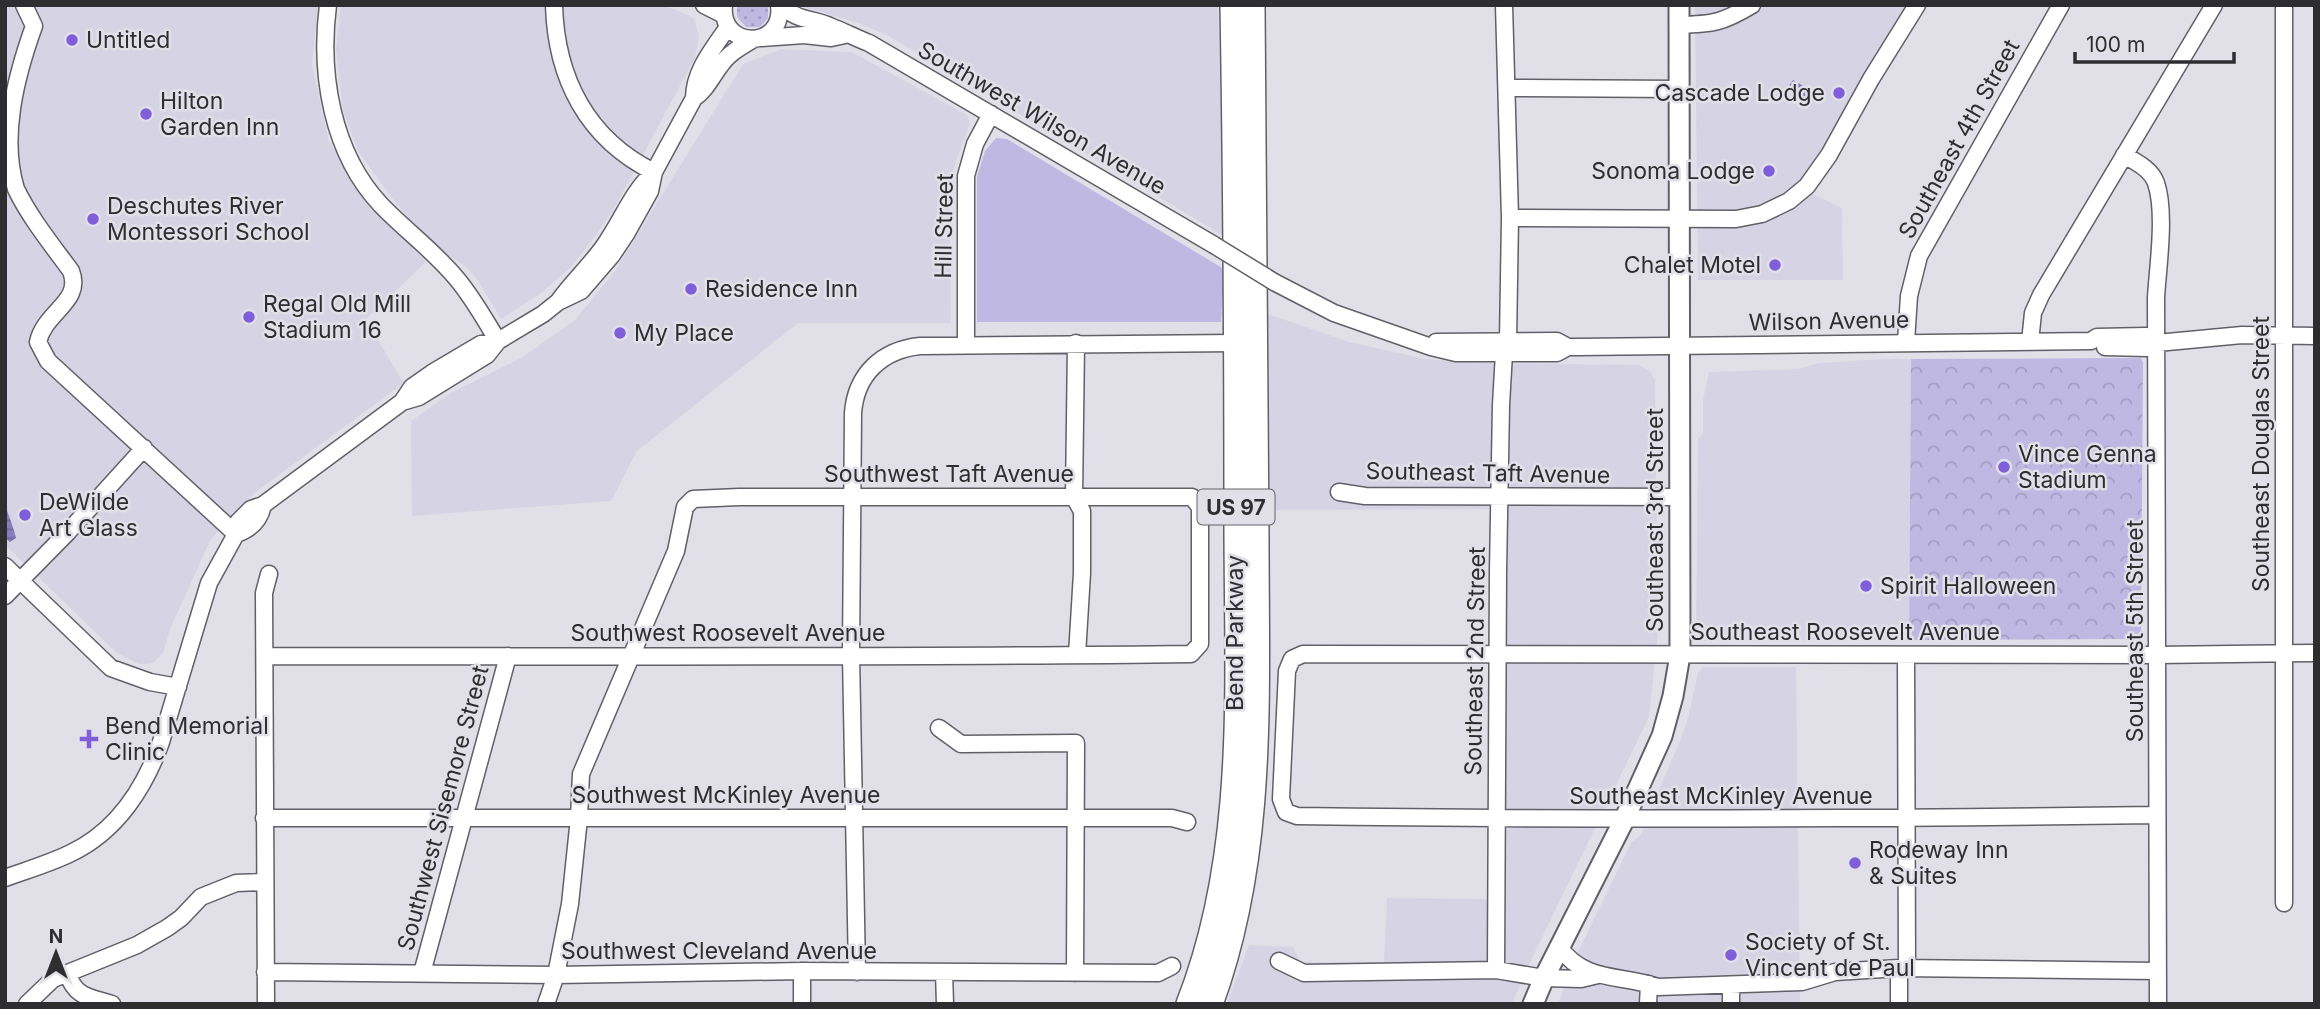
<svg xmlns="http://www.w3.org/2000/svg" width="2320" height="1009" font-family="Inter,sans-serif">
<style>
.built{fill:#d6d4e4}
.grass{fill:#beb8e3}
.park{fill:url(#park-crowns)}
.garden{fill:url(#garden-dots)}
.water{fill:url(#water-rules)}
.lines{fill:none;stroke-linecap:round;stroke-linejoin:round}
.minor-casing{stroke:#616068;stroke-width:19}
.major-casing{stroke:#616068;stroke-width:23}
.highway-casing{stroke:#616068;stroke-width:26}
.minor{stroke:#fff;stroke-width:16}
.major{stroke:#fff;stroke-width:19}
.highway{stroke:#fff;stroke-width:23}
.minor-bridge-casing{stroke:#616068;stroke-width:19;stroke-linecap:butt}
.minor-bridge{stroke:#fff;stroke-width:16}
.poi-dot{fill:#7e5ed9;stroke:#e1e0e9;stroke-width:2.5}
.labels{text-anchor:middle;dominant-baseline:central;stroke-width:5;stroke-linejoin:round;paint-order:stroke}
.shield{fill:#e1e0e9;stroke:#646368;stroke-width:2}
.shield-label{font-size:21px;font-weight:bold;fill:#2e2e31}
.poi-label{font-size:23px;fill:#2e2e31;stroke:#e1e0e9;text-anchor:start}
.street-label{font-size:23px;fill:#2e2e31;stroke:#e1e0e9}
</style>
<defs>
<pattern id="park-crowns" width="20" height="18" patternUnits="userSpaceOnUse" patternTransform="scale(1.75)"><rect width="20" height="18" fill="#beb8e3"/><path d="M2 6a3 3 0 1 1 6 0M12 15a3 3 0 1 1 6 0" fill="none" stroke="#a49ec3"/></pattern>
<pattern id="garden-dots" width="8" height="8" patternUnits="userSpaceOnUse" patternTransform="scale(1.75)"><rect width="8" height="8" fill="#beb8e3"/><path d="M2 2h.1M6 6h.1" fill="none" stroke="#a49ec3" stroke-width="1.8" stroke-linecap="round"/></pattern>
<pattern id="water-rules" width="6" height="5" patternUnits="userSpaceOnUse" patternTransform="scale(1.75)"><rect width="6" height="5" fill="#897ebd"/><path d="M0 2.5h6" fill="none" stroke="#70689a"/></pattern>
</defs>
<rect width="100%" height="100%" fill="#e1e0e9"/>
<path class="built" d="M 5,5 L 318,5 L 312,65 L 329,141 L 369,204 L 426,262 L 363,322 L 378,340 L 404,383 L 257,491 L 232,514 L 210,541 L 170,629 L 163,653 L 153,663 L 146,664 L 139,664 L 117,653 L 5,545 Z
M 341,5 L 652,5 L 671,8 L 694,18 L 699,36 L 695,58 L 616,205 L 594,238 L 571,267 L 540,294 L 501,319 L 477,279 L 465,266 L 428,242 L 392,198 L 358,151 L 343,110 L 336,49 Z
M 797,5 L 1218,5 L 1224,236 L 887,35 L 858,23 Z
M 1695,5 L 1922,5 L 1811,193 L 1842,208 L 1843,280 L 1698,280 Z
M 781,49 L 852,52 L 967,115 L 970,123 L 953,171 L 950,217 L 951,323 L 798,323 L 637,451 L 611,501 L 412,516 L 411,421 L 451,393 L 521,358 L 575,320 L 615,271 L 743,64 Z
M 1268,314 L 1349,342 L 1426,359 L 1482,363 L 1638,365 L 1650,371 L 1655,380 L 1658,632 L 1649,717 L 1532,958 L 1512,1004 L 1227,1004 L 1249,945 L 1293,947 L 1300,962 L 1384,962 L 1387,898 L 1490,899 L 1491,509 L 1270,510 Z
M 1884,359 L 1911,359 L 1909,640 L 1702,641 L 1696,637 L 1698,438 L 1703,434 L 1703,400 L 1709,372 L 1798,369 L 1819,363 Z
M 1703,667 L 1796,667 L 1800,1004 L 1558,1004 L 1576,956 L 1631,843 L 1640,836 L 1659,801 L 1658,792 L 1680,741 L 1688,718 L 1698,673 Z"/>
<path class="grass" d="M 996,138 L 1007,139 L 1224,269 L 1221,322 L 977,322 L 977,177 L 985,151 Z"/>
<path class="park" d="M 2141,358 L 2143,363 L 2141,635 L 2136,639 L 1909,640 L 1911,359 Z"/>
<path class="garden" d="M 737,5 L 768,5 L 768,18 L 760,27 L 746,27 L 737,17 Z"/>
<path class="water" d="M 1793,80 L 1810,90 L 1804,99 L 1787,89 Z
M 5,507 C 7,509 16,535 16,538 L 10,542 L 5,538 Z"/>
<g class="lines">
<g class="minor-casing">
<path id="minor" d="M 24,5 L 34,26 C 16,76 0,137 16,189 C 30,218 52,245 71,271 C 83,302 45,311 38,342 L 48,361 L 236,534
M 328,5 C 319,74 332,153 381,205 C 405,230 435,252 457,279 C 473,298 485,320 498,341
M 554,5 C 556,78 587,139 654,172
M 704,5 L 724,15
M 724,5 C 719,50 785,50 779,5
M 780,5 C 801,23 811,17 832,27 C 845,32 856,38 869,43 L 1214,245
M 1504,5 L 1510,218 L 1508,341
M 2284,5 L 2284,903
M 1679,25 C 1713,24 1722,23 1752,5
M 761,38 L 804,35 L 831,38 L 845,35
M 1507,88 L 1679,89
M 694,98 C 694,71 713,49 728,27
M 2124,155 C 2136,162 2151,169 2156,183 C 2166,212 2158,266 2156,297 L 2158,1004
M 1510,218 L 1736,219 L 1762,214 L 1789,201 L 1807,186 L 1829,155 L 1871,79 L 1917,5
M 1274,282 L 1334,313 L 1431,347 L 1456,353 L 1557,353 L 1568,347 L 1577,347 L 2091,341 L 2097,337 L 2146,336 L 2157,343
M 558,302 C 572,282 590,266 604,246 C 622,221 631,193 654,172
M 1436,342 L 1557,341 L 1568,347
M 1906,342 L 1909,296 L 1919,256 L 2061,5
M 2030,342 L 2033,313 L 2041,295 L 2214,5
M 1076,343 L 1074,497 L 1082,511 L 1082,573 L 1077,655
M 966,345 L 966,176 L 975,144 L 991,114
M 2105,347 L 2147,348 L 2157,343 L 2242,335 L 2315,336
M 402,402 L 419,397 L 487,355 L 498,341
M 1339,492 L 1365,496 L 1679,497
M 236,534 C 251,529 260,520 263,505
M 5,566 L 111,668 L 150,682 L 178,687
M 5,596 L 68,532 L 144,448
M 1906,655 L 1907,969
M 265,656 C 574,656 882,658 1191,654 L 1200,644 L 1200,507 L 1192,497 L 739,497 L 693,499 L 685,507 L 676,551 L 581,774 L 579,818 L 570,904 L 556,975 L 546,1004
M 939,728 L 961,744 L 1076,743 L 1075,973
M 2157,815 C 1871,819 1584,820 1297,816 L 1286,812 L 1281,799 L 1287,671 L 1292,659 L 1303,654 L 2157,655 L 2315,653
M 264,818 L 1172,818 L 1187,822
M 5,878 C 27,870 51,863 71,853 C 117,831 145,787 161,742 L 209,583 L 236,534 L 238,522 L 251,509 L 263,505 L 402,402 L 412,387 L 432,373 L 481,344 L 498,341 L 543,314 L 558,302 L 581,291 L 612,255 L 626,234 L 650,191 L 654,172 L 694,98 C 706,90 711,78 720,66 C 728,54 740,47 752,40
M 1559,947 C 1585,983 1620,974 1658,987 L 1802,982 L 1835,972 L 1899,968 L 2157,971
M 1279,961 L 1304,973 L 1496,970 L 1544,978 L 1581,979 L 1598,975
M 1496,970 L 1498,571 L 1501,405 L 1504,353
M 802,971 L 802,1004
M 265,972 L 556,975 L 802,971 L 1158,973 L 1172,966
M 857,972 L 851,655 L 853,413 C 856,374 882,350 920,346 L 1236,343
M 944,972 L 945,1004
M 67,973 C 76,998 89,997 112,1004
M 422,973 L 508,656
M 27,1004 L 53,979 L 137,945 L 167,928 L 181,918 L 201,897 L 236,883 L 265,882
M 266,1004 L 264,593 L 269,574
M 1648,1004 L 1649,984
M 1731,1004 L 1731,986
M 1899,1004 L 1899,968"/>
</g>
<g class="major-casing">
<path id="major" d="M 1533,1004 L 1544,978 L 1625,818 L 1662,736 L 1673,696 L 1680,655 L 1679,5"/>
</g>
<g class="highway-casing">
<path id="highway" d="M 1188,1004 C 1248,852 1236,683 1236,523 C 1236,350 1235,178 1232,5
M 1211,1004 C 1266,855 1257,695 1257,539 C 1257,361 1256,183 1253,5"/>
</g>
<use href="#minor" class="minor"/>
<use href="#major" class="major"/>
<use href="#highway" class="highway"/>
<g class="minor-bridge-casing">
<path id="minor-bridge" d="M 1214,245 L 1274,282"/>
</g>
<use href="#minor-bridge" class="minor-bridge"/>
</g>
<g class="poi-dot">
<circle cx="72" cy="40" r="7"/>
<circle cx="1839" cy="93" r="7"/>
<circle cx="146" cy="114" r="7"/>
<circle cx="1769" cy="171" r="7"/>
<circle cx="93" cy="219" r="7"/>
<circle cx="1775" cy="265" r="7"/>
<circle cx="691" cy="289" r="7"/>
<circle cx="249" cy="317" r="7"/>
<circle cx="620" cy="333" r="7"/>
<circle cx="2004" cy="467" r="7"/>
<circle cx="25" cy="515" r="7"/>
<circle cx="1866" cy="586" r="7"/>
<path d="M85.5 728.5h7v7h7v7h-7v7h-7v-7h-7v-7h7z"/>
<circle cx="1855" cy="863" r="7"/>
<circle cx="1731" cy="955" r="7"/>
</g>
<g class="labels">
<rect class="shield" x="1197.5" y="489.5" width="77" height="35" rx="5"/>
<g class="shield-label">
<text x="1236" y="507">US 97</text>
</g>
<g class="poi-label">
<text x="86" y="40">Untitled</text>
<text x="1825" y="93" text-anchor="end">Cascade Lodge</text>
<text x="160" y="101">Hilton<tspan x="160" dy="26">Garden Inn</tspan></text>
<text x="1755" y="171" text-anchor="end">Sonoma Lodge</text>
<text x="107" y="206">Deschutes River<tspan x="107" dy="26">Montessori School</tspan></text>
<text x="1761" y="265" text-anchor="end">Chalet Motel</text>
<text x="705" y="289">Residence Inn</text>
<text x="263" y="304">Regal Old Mill<tspan x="263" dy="26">Stadium 16</tspan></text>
<text x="634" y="333">My Place</text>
<text x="2018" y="454">Vince Genna<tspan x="2018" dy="26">Stadium</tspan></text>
<text x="39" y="502">DeWilde<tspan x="39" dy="26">Art Glass</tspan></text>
<text x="1880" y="586">Spirit Halloween</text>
<text x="105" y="726">Bend Memorial<tspan x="105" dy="26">Clinic</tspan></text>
<text x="1869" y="850">Rodeway Inn<tspan x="1869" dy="26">&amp; Suites</tspan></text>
<text x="1745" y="942">Society of St.<tspan x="1745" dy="26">Vincent de Paul</tspan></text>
</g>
<g class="street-label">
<text transform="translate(1042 118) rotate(30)">Southwest Wilson Avenue</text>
<text transform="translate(1959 139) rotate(-61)">Southeast 4th Street</text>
<text transform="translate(944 226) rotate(-89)">Hill Street</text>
<text transform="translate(1829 321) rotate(-1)">Wilson Avenue</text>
<text transform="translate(2261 454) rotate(-90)">Southeast Douglas Street</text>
<text transform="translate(1488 473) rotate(1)">Southeast Taft Avenue</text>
<text x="949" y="474">Southwest Taft Avenue</text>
<text transform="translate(1655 520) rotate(-90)">Southeast 3rd Street</text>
<text transform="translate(2135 631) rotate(-90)">Southeast 5th Street</text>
<text x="1845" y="632">Southeast Roosevelt Avenue</text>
<text x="728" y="633">Southwest Roosevelt Avenue</text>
<text transform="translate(1235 633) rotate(-90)">Bend Parkway</text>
<text transform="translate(1475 661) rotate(-89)">Southeast 2nd Street</text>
<text x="726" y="795">Southwest McKinley Avenue</text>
<text x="1721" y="796">Southeast McKinley Avenue</text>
<text transform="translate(443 808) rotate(-75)">Southwest Sisemore Street</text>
<text x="719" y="951">Southwest Cleveland Avenue</text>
</g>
</g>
<rect width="2320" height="1009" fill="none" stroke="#2e2e31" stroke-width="14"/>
<g transform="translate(56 953)" stroke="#e1e0e9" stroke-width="5" paint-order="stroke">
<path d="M0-5L12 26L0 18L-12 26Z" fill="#2e2e31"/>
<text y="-10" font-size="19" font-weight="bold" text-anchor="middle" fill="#2e2e31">N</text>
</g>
<path d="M2075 52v10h159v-10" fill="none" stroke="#2e2e31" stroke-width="3.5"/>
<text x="2086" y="52" font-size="21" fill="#2e2e31" stroke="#e1e0e9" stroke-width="5" paint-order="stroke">100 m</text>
</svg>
